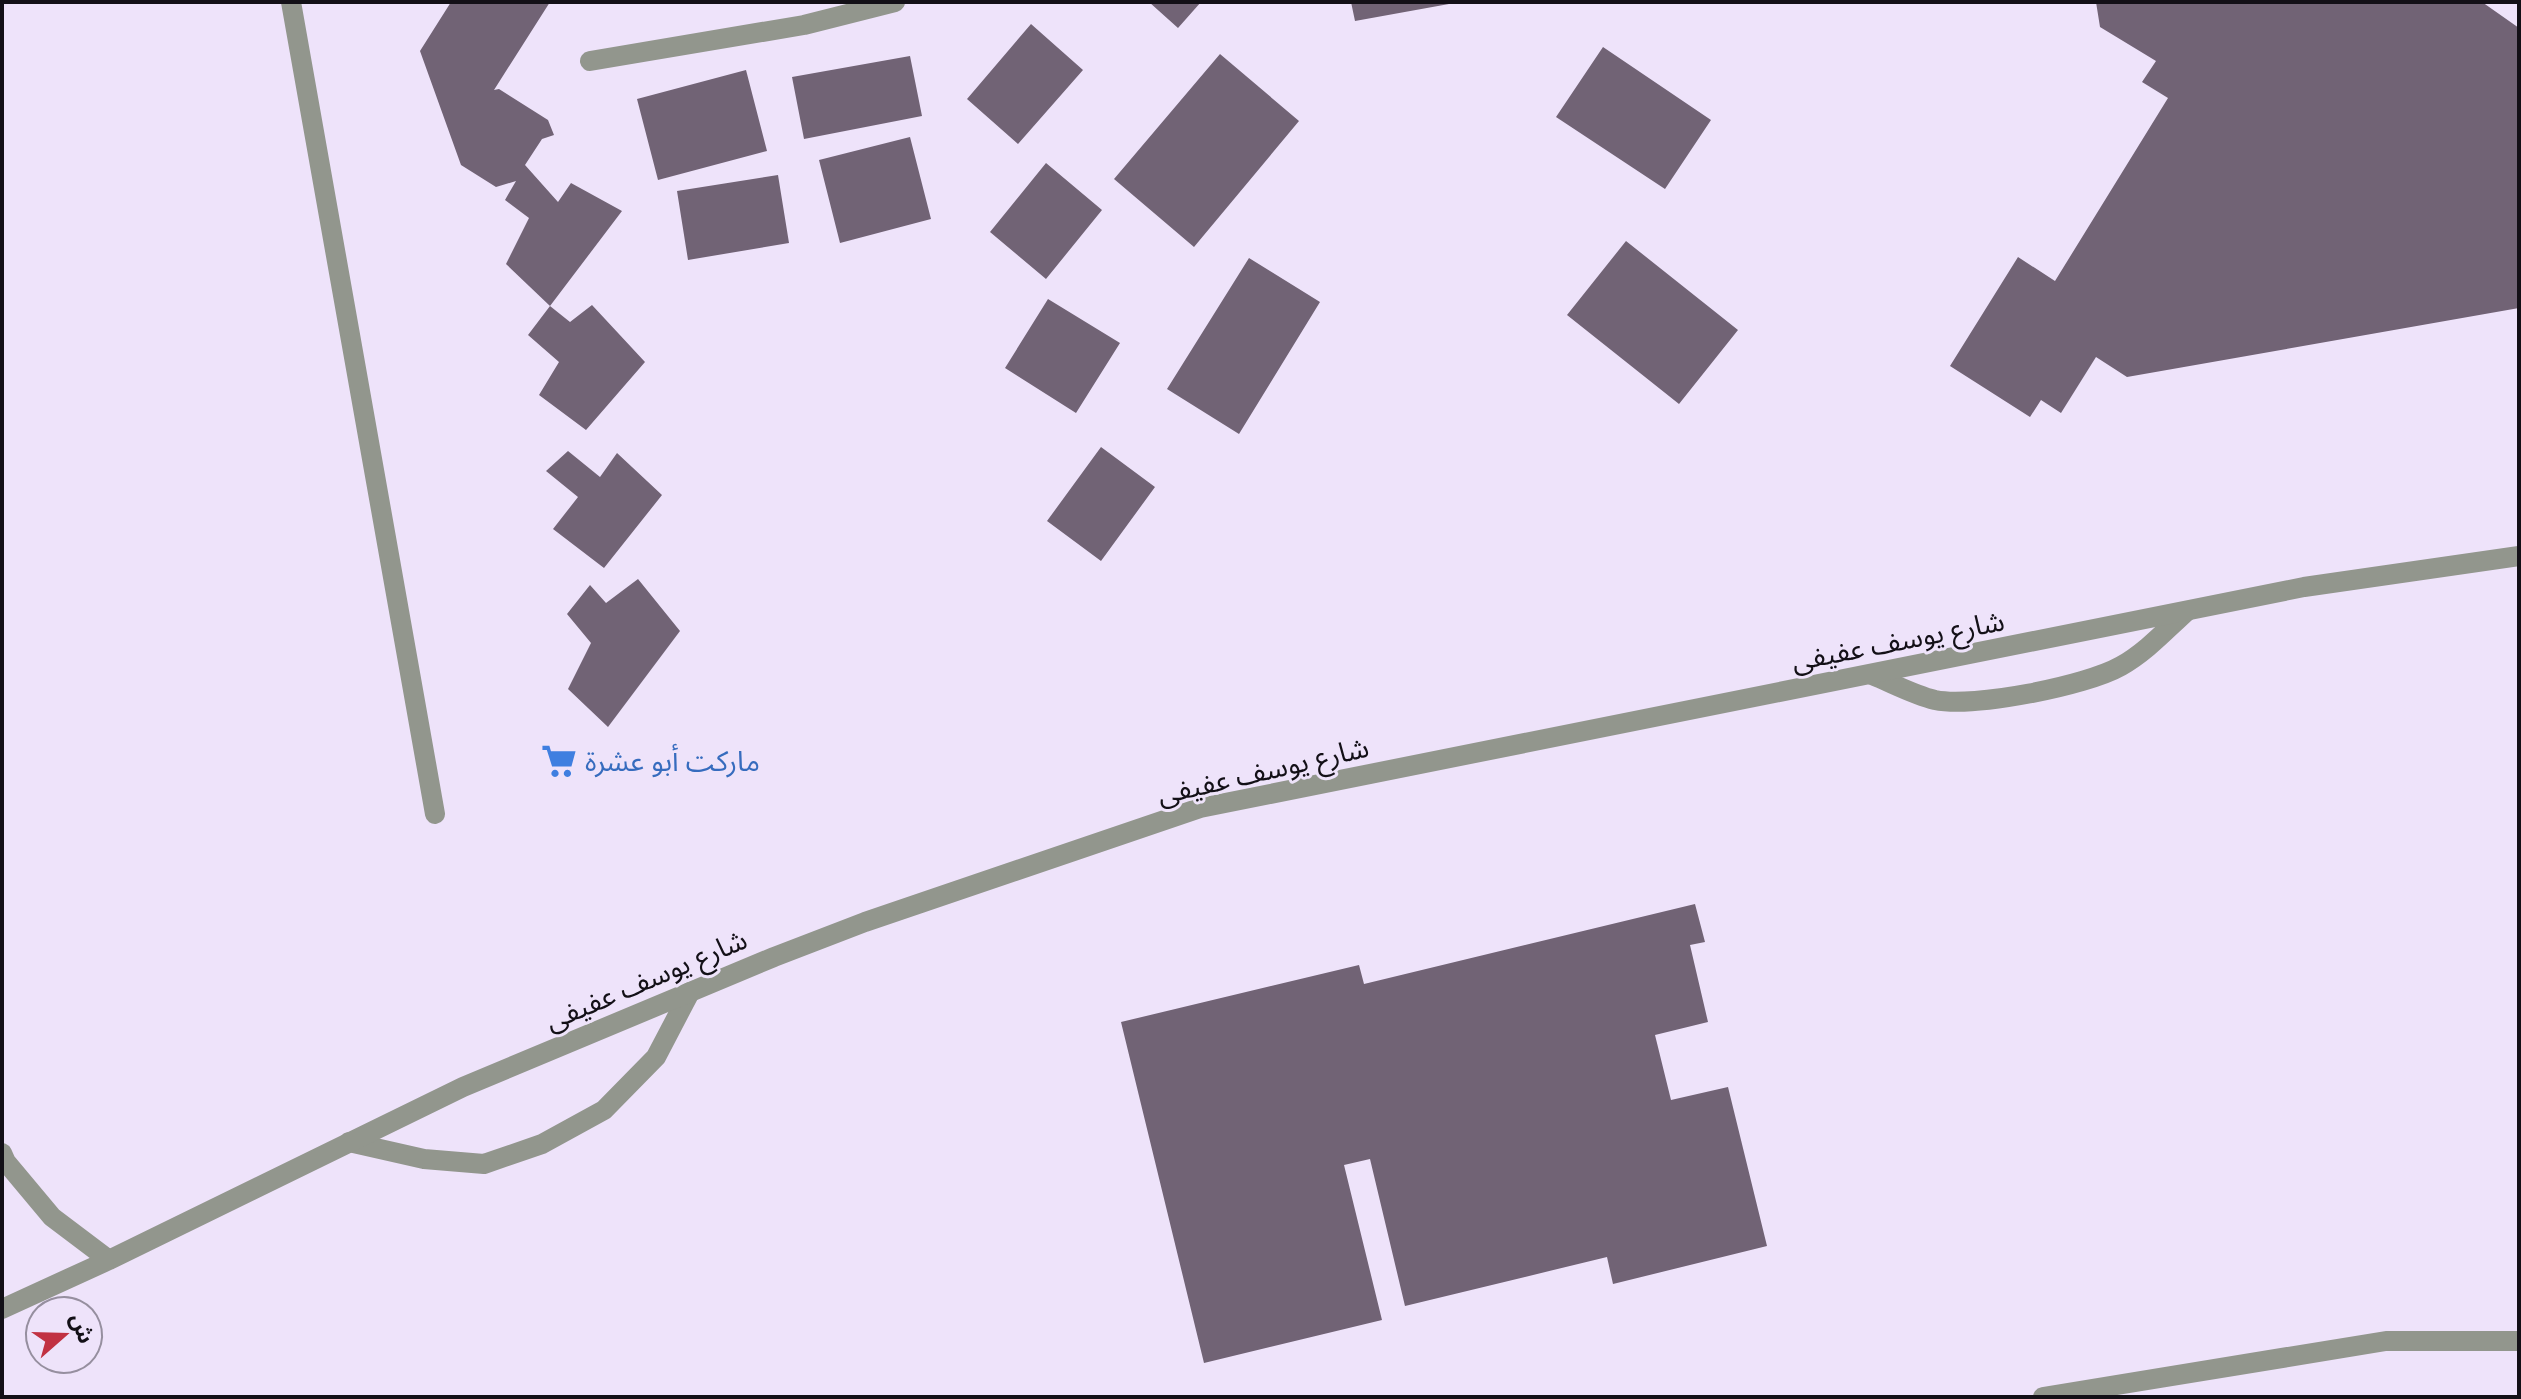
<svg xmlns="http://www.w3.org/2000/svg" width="2521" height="1399" font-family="Raleway,'Noto Sans Arabic',sans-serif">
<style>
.building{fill:#716375}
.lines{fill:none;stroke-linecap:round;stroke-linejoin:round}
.service{stroke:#92968d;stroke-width:20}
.tertiary{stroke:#92968d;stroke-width:20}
.labels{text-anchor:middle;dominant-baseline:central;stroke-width:6;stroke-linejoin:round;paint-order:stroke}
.street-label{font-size:28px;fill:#131017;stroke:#eee3fa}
.shop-label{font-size:28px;fill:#366cbe;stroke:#eee3fa;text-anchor:start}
</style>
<rect width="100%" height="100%" fill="#eee3fa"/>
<path class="building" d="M 451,2 L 550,2 L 494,90 L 499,89 L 548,120 L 554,135 L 542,139 L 525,165 L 558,202 L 571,183 L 622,211 L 550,306 L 506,264 L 529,218 L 505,200 L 516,181 L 496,187 L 461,165 L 420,51 Z
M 1149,2 L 1201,2 L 1178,28 Z
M 1351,2 L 1449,2 L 1449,4 L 1355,21 Z
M 2096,2 L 2482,2 L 2519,28 L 2519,308 L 2127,377 L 2096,357 L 2061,413 L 2041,400 L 2030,417 L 1950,366 L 2018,257 L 2055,281 L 2168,98 L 2142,82 L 2156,61 L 2100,27 Z
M 1031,24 L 1083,70 L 1018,144 L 967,99 Z
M 1603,47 L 1711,120 L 1665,189 L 1556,117 Z
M 1220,54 L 1299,121 L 1194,247 L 1114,179 Z
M 910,56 L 922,116 L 804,139 L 792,77 Z
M 746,70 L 767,151 L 658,180 L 637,99 Z
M 910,137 L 931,219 L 840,243 L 819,160 Z
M 1046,163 L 1102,210 L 1046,279 L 990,232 Z
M 778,175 L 789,243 L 688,260 L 677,191 Z
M 1626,241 L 1738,330 L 1679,404 L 1567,315 Z
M 1249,258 L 1320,302 L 1239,434 L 1167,389 Z
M 1048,299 L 1120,343 L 1076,413 L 1005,368 Z
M 592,305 L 645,362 L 586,430 L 539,395 L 559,362 L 528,335 L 550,306 L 570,322 Z
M 1101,447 L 1155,487 L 1101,561 L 1047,521 Z
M 568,451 L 600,477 L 617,453 L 662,495 L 604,568 L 553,529 L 578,497 L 546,471 Z
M 638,579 L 680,631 L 608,727 L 568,689 L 591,643 L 567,614 L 590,585 L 606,603 Z
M 1695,904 L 1705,942 L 1690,945 L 1708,1022 L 1655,1035 L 1671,1100 L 1728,1087 L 1767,1246 L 1613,1284 L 1607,1257 L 1405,1306 L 1370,1159 L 1344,1165 L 1382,1320 L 1204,1363 L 1121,1022 L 1359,965 L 1364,984 Z"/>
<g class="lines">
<path class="service" d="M 291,2 L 435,814
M 590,61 L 804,25 L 895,2
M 1872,675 C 1892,683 1914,695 1935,700 C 1973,708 2086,686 2121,666 C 2146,652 2166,630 2187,611
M 349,1142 L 424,1159 L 484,1164 L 542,1144 L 604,1110 L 656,1057 L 690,992
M 2043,1397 L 2386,1341 L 2519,1341"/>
<path class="tertiary" d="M 2,1153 L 6,1162 L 52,1217 L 109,1260
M 2,1309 L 109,1260 L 463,1087 L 774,957 L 865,922 L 1200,808 L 2304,587 L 2519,556"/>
</g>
<defs>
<g id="supermarket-bare" transform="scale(2.76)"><path d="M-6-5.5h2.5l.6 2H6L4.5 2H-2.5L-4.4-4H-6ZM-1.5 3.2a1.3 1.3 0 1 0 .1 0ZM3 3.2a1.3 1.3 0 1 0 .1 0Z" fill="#3f7fe0" stroke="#eee3fa" stroke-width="2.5" paint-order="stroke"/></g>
</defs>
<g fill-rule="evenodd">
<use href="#supermarket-bare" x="559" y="761"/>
</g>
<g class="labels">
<g class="street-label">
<text transform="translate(1898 641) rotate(-11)">شارع يوسف عفيفى</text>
<text transform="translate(1263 771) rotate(-13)">شارع يوسف عفيفى</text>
<text transform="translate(646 980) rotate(-23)">شارع يوسف عفيفى</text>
</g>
<g class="shop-label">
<text x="585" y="761">ماركت أبو عشرة</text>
</g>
</g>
<rect width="2521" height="1399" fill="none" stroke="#131017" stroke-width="8"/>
<g transform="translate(64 1335) rotate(70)"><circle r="38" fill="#eee3fa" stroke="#968f9f" stroke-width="2"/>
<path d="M0-6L14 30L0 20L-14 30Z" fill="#c13142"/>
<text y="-12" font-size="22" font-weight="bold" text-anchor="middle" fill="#131017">ش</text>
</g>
</svg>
